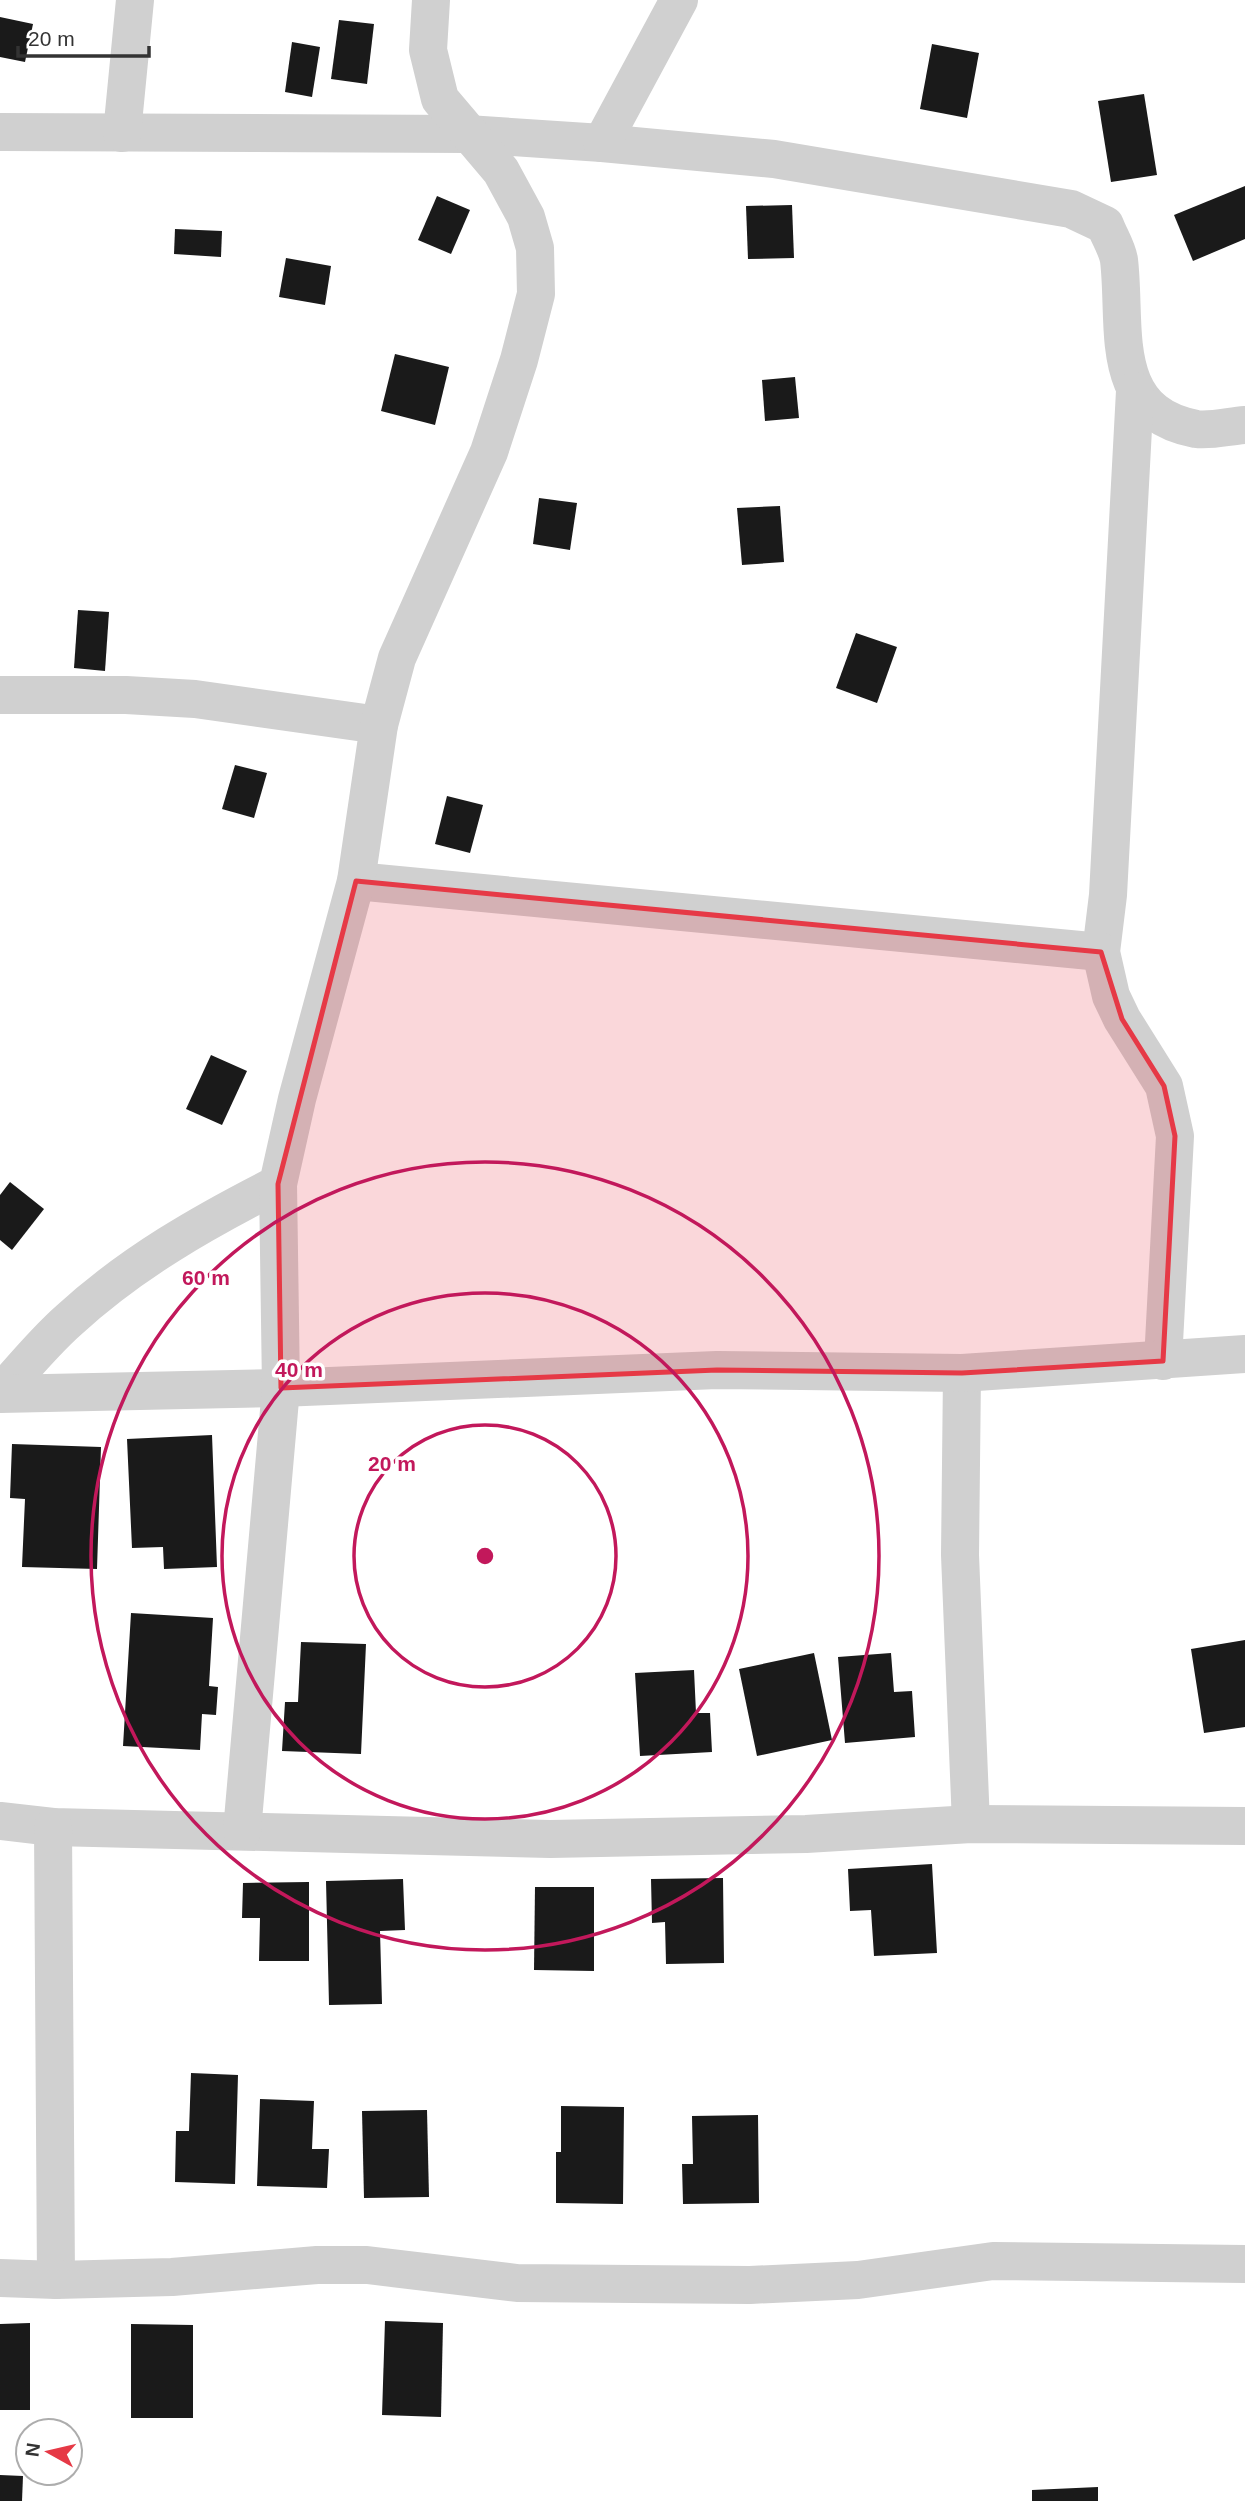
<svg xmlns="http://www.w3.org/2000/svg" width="1245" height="2501" font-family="Arial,sans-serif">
  <rect width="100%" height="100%" fill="#fff"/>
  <g fill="#1a1a1a">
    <path d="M0,17L33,24L25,62L0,57Z"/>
    <path d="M339,20L374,24L367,84L331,79Z"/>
    <path d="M292,42L320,47L312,97L285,92Z"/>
    <path d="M932,44L979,53L967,118L920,109Z"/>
    <path d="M1144,94L1157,175L1111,182L1098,101Z"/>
    <path d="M1245,186V239L1193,261L1174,215Z"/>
    <path d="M437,196L470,210L451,254L418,240Z"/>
    <path d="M792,205L794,258L748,259L746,206Z"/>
    <path d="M175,229L222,231L221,257L174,254Z"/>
    <path d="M286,258L331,266L325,305L279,297Z"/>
    <path d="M395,354L449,367L435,425L381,411Z"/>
    <path d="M795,377L799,418L765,421L762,380Z"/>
    <path d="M539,498L577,503L570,550L533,544Z"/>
    <path d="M780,506L784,562L742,565L737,508Z"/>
    <path d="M78,610L109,612L105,671L74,668Z"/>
    <path d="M856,633L897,647L877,703L836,688Z"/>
    <path d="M235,765L267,773L254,818L222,809Z"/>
    <path d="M447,796L483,805L470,853L435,844Z"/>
    <path d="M211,1055L247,1071L222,1125L186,1109Z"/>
    <path d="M10,1182L44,1209L12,1250L0,1240V1195Z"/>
    <path d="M212,1435L217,1567L164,1569L163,1547L132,1548L127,1439Z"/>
    <path d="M12,1444L101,1447L97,1569L22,1567L25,1499L10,1498Z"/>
    <path d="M131,1613L213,1618L209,1686L218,1687L216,1715L202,1714L200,1750L123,1746Z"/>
    <path d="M1245,1640V1727L1204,1733L1191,1649Z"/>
    <path d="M301,1642L366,1644L361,1754L282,1751L285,1702H298Z"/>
    <path d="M814,1653L832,1740L757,1756L739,1669Z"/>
    <path d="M891,1653L894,1692L912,1691L915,1737L845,1743L838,1657Z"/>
    <path d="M694,1670L696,1713H710L712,1752L640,1756L635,1673Z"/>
    <path d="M932,1864L937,1953L874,1956L871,1910L850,1911L848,1869Z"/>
    <path d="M723,1878L724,1963L666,1964L665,1922L652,1923L651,1879Z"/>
    <path d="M403,1879L405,1930L380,1931L382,2004L329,2005L326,1881Z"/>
    <path d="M309,1882V1961H259L260,1918H242L243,1883Z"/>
    <path d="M535,1887H594V1971L534,1970Z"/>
    <path d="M191,2073L238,2075L235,2184L175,2182L176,2131H189Z"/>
    <path d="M260,2099L314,2101L312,2149H329L327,2188L257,2186Z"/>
    <path d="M561,2106L624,2107L623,2204L556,2203V2152H561Z"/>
    <path d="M427,2110L429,2197L364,2198L362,2111Z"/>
    <path d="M758,2115L759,2203L683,2204L682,2164H693L692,2116Z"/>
    <path d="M385,2321L443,2323L441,2417L382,2415Z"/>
    <path d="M30,2323V2410H0V2324Z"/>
    <path d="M131,2324L193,2325V2418H131Z"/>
    <path d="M0,2475L23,2476L22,2501H0Z"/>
    <path d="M1098,2487V2501H1032V2490Z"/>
  </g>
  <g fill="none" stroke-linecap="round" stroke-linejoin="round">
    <g stroke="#d0d0d0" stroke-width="38">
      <path d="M0,132L467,134L602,143L774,159L1071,209L1105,225C1109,236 1117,248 1119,260C1127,327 1106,412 1196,429C1211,431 1230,426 1245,425"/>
      <path d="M122,133L135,0"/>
      <path d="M602,143L679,0"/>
      <path d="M1135,391L1108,895L1101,952L1111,996L1122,1019L1164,1086L1175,1136L1163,1361"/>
      <path d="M0,695H126L195,699L379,725"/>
      <path d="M356,881L1101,952"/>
      <path d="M962,1373L960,1555L971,1824"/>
      <path d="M0,1394C22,1369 44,1342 69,1320C131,1263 203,1222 278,1184L297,1099L356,881L379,725L397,658L489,452L519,360L536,294L535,248L526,217L501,171L440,99L428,50L431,0"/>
      <path d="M0,1394L281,1388L717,1370L962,1373L1245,1354"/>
      <path d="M0,1821L53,1827L550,1839L806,1834L971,1824L1245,1826"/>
      <path d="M53,1827L56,2280"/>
      <path d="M242,1831L281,1388L278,1184"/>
      <path d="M0,2278L56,2280L172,2277L317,2265H367L517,2283L750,2285L858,2280L993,2261L1245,2264"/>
    </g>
  </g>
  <path fill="#e63946" fill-opacity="0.2" stroke="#e63946" stroke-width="5" stroke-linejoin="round" d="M356,881L1101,952L1122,1019L1164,1086L1175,1136L1163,1361L962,1373L717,1370L281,1388L278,1184Z"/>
  <g fill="none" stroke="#c2185b" stroke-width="3.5">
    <circle cx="485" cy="1556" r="131"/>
    <circle cx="485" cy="1556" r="263"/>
    <circle cx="485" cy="1556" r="394"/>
  </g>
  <circle cx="485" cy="1556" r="10" fill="#c2185b" stroke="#fff" stroke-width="3.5"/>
  <g font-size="21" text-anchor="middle" font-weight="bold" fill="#c2185b" stroke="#fff" stroke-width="7" stroke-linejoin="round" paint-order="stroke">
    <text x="206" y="1285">60 m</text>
    <text x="299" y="1377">40 m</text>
    <text x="392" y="1471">20 m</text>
  </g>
  <g transform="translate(49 2452) rotate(278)"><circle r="33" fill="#ffffff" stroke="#adadad" stroke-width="2"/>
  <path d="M0-5L12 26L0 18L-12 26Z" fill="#e63946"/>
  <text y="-10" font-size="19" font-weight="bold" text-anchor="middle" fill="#333333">N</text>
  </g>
  <path d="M18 46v10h131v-10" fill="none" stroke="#333333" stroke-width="3.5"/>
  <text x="28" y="46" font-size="21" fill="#333333" stroke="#ffffff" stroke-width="5" paint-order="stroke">20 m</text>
</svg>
